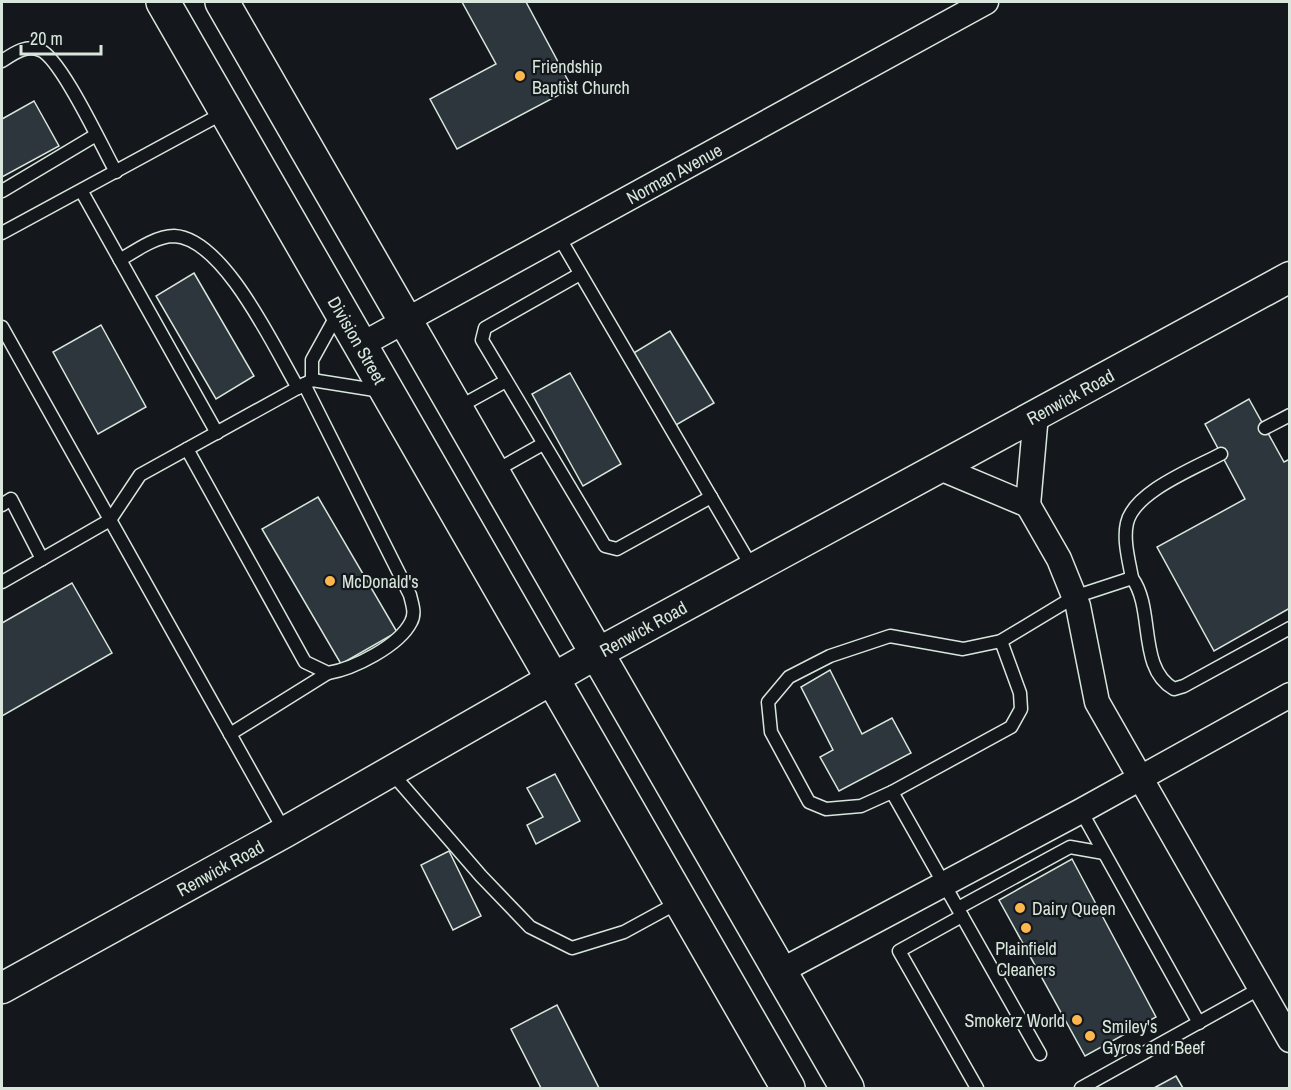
<svg xmlns="http://www.w3.org/2000/svg" width="1291" height="1090" font-family="'Archivo Narrow',sans-serif">
  <rect width="100%" height="100%" fill="#14181c"/>
  <g fill="#2c363c" stroke="#d8e6dc" stroke-width="1.5">
    <path d="M462,2H526L572,88L457,149L430,99L496,64Z"/>
    <path d="M34,101L59,146L2,177V119Z"/>
    <path d="M194,273L254,376L216,399L156,296Z"/>
    <path d="M101,325L146,407L98,434L53,352Z"/>
    <path d="M670,331L714,403L676,425L632,354Z"/>
    <path d="M570,373L621,464L583,486L532,394Z"/>
    <path d="M1249,399L1284,462L1290,459V608L1214,651L1157,547L1245,499L1205,424Z"/>
    <path d="M318,497L397,632L341,664L262,529Z"/>
    <path d="M72,583L112,653L2,716V623Z"/>
    <path d="M830,670L862,734L892,718L911,753L839,791L820,757L833,750L801,687Z"/>
    <path d="M555,774L580,821L536,844L527,825L543,817L527,788Z"/>
    <path d="M449,851L481,916L453,930L421,865Z"/>
    <path d="M1072,859L1156,1017L1085,1056L999,900Z"/>
    <path d="M557,1005L599,1088H541L511,1029Z"/>
    <path d="M1176,1076L1183,1088H1154Z"/>
  </g>
  <g fill="none" stroke-linecap="round" stroke-linejoin="round">
    <defs>
      <g id="service">
        <path d="M2,61C13,54 26,44 40,50C61,58 103,149 116,172"/>
        <path d="M2,191L96,135"/>
        <path d="M82,192L217,433"/>
        <path d="M2,233L225,112"/>
        <path d="M559,237L753,569"/>
        <path d="M120,260C135,251 156,236 174,236C224,238 275,349 298,388"/>
        <path d="M580,274L485,328L482,340L605,546L617,549L711,497"/>
        <path d="M2,327L285,832"/>
        <path d="M312,380V360L338,313"/>
        <path d="M457,408L506,381"/>
        <path d="M1265,428L1290,415"/>
        <path d="M187,449L305,662L328,673C353,669 399,646 411,622C416,613 412,604 410,595L304,384"/>
        <path d="M495,471L543,444"/>
        <path d="M2,505L11,499L42,559"/>
        <path d="M1132,578C1129,561 1123,540 1127,523C1134,492 1193,469 1221,454"/>
        <path d="M2,582L110,520L140,475L312,380L381,391"/>
        <path d="M230,734L328,673"/>
        <path d="M391,772L481,876L530,927L572,948L624,932L679,902"/>
        <path d="M892,792L1011,727L1021,709L1020,693L1001,641"/>
        <path d="M1081,811L1199,1023"/>
        <path d="M958,908L1070,847L1104,853"/>
        <path d="M962,916L899,951L977,1088"/>
        <path d="M1040,1054L892,792L861,806L826,809L809,802L771,732L768,702L789,677L830,656L890,636L963,649L1001,641L1074,597L1132,578C1155,609 1137,668 1174,689L1184,686L1290,628"/>
        <path d="M1081,1088L1259,989"/>
      </g>
      <g id="minor">
        <path id="s1" d="M361,345L986,2"/>
        <path d="M940,468L1028,505L1036,414"/>
        <path d="M1028,505L1059,559L1078,606L1097,702L1290,1040"/>
        <path d="M779,972L1081,811L1290,695"/>
      </g>
      <g id="tertiary">
        <path id="s2" d="M2,988L285,832L596,654L1290,277"/>
      </g>
      <g id="primary">
        <path id="s3" d="M163,2L788,1088"/>
        <path d="M222,2L847,1088"/>
      </g>
    </defs>
    <use href="#service" stroke="#d8e6dc" stroke-width="15"/>
    <use href="#minor" stroke="#d8e6dc" stroke-width="27"/>
    <use href="#tertiary" stroke="#d8e6dc" stroke-width="33"/>
    <use href="#primary" stroke="#d8e6dc" stroke-width="36"/>
    <use href="#service" stroke="#14181c" stroke-width="12"/>
    <use href="#minor" stroke="#14181c" stroke-width="24"/>
    <use href="#tertiary" stroke="#14181c" stroke-width="30"/>
    <use href="#primary" stroke="#14181c" stroke-width="33"/>
  </g>
  <g fill="#ffb74d" stroke="#14181c" stroke-width="2">
    <circle cx="520" cy="76" r="6"/>
    <circle cx="330" cy="581" r="6"/>
    <circle cx="1020" cy="908" r="6"/>
    <circle cx="1026" cy="928" r="6"/>
    <circle cx="1077" cy="1020" r="6"/>
    <circle cx="1090" cy="1036" r="6"/>
  </g>
  <g text-anchor="middle" dominant-baseline="central" stroke-width="4.5" stroke-linejoin="round" paint-order="stroke">
    <g font-size="18" fill="#d8e6dc" stroke="#14181c" text-anchor="start">
      <text x="532" y="66">Friendship<tspan x="532" dy="21">Baptist Church</tspan></text>
      <text x="342" y="581">McDonald's</text>
      <text x="1032" y="908">Dairy Queen</text>
      <text x="1026" y="948" text-anchor="middle">Plainfield<tspan x="1026" dy="21">Cleaners</tspan></text>
      <text x="1065" y="1020" text-anchor="end">Smokerz World</text>
      <text x="1102" y="1026">Smiley's<tspan x="1102" dy="21">Gyros and Beef</tspan></text>
    </g>
    <g font-size="18" fill="#d8e6dc" stroke="#14181c">
      <text stroke="none"><textPath href="#s1" startOffset="357">Norman Avenue</textPath></text>
      <text stroke="none"><textPath href="#s3" startOffset="390">Division Street</textPath></text>
      <text stroke="none"><textPath href="#s2" startOffset="1221">Renwick Road</textPath></text>
      <text stroke="none"><textPath href="#s2" startOffset="735">Renwick Road</textPath></text>
      <text stroke="none"><textPath href="#s2" startOffset="249">Renwick Road</textPath></text>
    </g>
  </g>
  <rect width="1291" height="1090" fill="none" stroke="#d8e6dc" stroke-width="6"/>
  <path d="M21 45v9h80v-9" fill="none" stroke="#d8e6dc" stroke-width="3"/>
  <text x="30" y="45" font-size="18" fill="#d8e6dc" stroke="#14181c" stroke-width="4.5" paint-order="stroke">20 m</text>
</svg>
